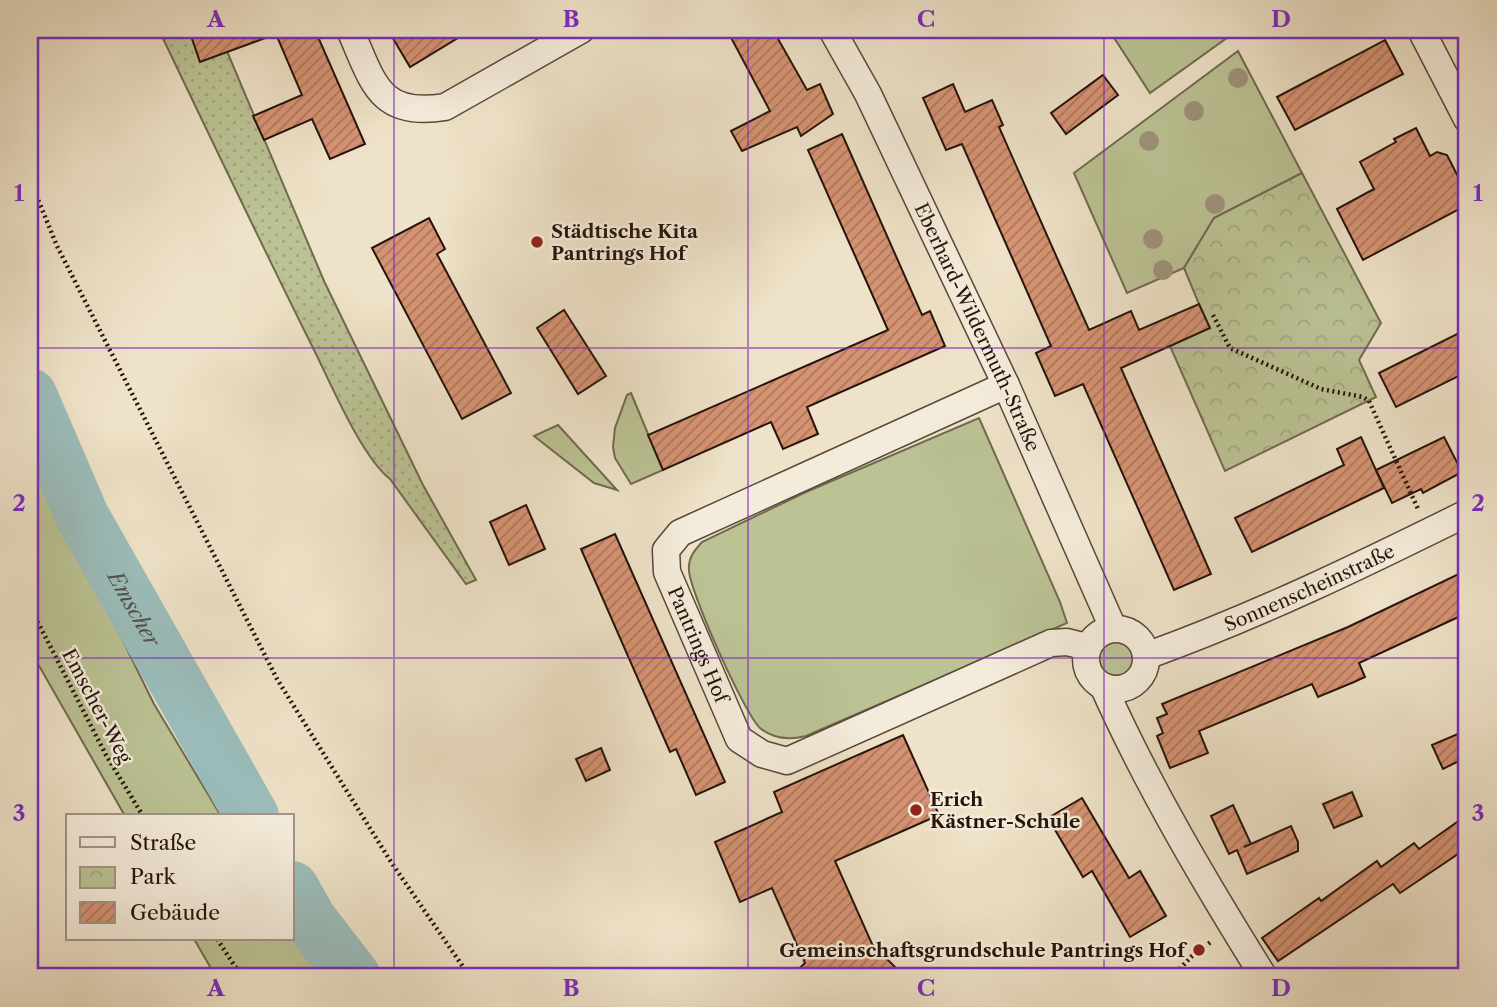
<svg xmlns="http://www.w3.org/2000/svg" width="1497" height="1007" font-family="'Libre Caslon Text',serif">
  <defs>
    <pattern id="park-crowns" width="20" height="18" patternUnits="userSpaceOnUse" patternTransform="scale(1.75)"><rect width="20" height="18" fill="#bbc294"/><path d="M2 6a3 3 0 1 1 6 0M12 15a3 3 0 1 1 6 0" fill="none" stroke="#a1a67e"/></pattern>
    <pattern id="garden-dots" width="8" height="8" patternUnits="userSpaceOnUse" patternTransform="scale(1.75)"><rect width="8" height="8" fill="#bbc294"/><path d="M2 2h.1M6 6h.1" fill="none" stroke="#a1a67e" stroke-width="1.8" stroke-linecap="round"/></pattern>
    <pattern id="building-hatch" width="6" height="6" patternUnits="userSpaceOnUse" patternTransform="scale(1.75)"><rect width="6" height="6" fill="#d69373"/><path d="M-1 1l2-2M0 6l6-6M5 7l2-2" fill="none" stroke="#ad775d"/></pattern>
  </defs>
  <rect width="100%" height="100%" fill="#eee2c8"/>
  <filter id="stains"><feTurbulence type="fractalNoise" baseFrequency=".00286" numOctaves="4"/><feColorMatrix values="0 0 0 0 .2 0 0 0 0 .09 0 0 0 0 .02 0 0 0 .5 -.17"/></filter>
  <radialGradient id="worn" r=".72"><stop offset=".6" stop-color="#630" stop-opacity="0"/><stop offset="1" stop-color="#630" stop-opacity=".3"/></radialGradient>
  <g fill="#bbc294" stroke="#706a4f" stroke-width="2">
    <path d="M1109,30H1238L1150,93Z"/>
    <path d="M1238,51L1302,173L1214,218L1184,268L1127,293L1074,173Z"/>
    <path d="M631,393L663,470L631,484L615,458L613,447L615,428L627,395Z"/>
    <path d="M979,418L1060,602L1067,623L806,736C790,740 773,739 760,728C745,715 689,590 689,570C688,558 694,551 702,542L806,492Z"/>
    <path d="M558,425L617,490L594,483L534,436Z"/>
    <path d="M30,445L50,493L154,704L221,816H125L30,650Z"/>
    <circle cx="1116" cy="658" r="18"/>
    <path d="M292,933L324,977H216L194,939H292Z"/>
  </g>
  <path fill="url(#park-crowns)" stroke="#706a4f" stroke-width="2" d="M1302,173L1381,323L1359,360L1376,397L1225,471L1170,346L1209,328L1184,268L1214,218Z"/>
  <path fill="url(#garden-dots)" stroke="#706a4f" stroke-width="2" d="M159,30H218L324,281L423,485L476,580L466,584L390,479C363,458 333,389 317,356C263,248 211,139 159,30Z"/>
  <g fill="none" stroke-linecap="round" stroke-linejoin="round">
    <g stroke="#9bbdbb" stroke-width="54">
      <path id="s1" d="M30,395L82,516L252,816"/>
      <path d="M292,888L310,920L354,977"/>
    </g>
  </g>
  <g fill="url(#building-hatch)" stroke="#26130a" stroke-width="2">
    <path d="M189,30H315L365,144L330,159L312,119L264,140L253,116L302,95L276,34L200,62Z"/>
    <path d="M388,30H471L410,67Z"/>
    <path d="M727,30H773L807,90L820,84L833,114L801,136L797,127L742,151L731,131L770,111Z"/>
    <path d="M1385,40L1403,74L1295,130L1277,97Z"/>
    <path d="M1103,75L1118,95L1066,134L1051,113Z"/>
    <path d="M953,84L965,112L992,100L1003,125L999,127L1089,330L1131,311L1139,330L1199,304L1210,328L1121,368L1211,574L1174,590L1083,384L1055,396L1036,353L1051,346L962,144L946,150L923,98Z"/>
    <path d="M1416,128L1430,156L1437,152L1447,155L1467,194V205L1363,260L1337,209L1374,189L1360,162L1396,142L1394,139Z"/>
    <path d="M842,134L922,315L930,311L945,346L807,407L818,434L783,449L771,422L663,470L648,435L888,330L808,150Z"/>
    <path d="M429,218L445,249L437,254L511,393L462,419L372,248Z"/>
    <path d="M564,310L606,376L578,394L537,328Z"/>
    <path d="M1467,329V372L1396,407L1379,373Z"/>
    <path d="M1361,437L1384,488L1252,552L1235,518L1344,465L1337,449Z"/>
    <path d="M1444,437L1462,472L1423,493L1421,489L1392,503L1376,470Z"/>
    <path d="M526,505L545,549L509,565L490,522Z"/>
    <path d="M615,534L725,782L696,795L676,749L670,752L581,549Z"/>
    <path d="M1467,570V613L1359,663L1365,677L1354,682L1318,697L1312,684L1199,731L1208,753L1170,768L1157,736L1163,733L1157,718L1167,714L1162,704L1348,627Z"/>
    <path d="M1460,733L1467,748V757L1443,769L1432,745Z"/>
    <path d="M903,735L939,815L835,861L872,944L905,977H790L805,963L772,888L740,902L715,842L782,812L774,792Z"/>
    <path d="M601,748L610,770L586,781L576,759Z"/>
    <path d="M1352,792L1362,816L1334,828L1323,804Z"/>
    <path d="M1082,798L1129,878L1140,871L1166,916L1130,937L1092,871L1083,877L1048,818Z"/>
    <path d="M1233,805L1251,844L1244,847L1291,826L1298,842V851L1247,874L1237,850L1229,854L1211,816Z"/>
    <path d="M1467,815V848L1400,893L1393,884L1278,961L1262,938L1319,898L1321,901L1377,861L1381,867L1414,843L1419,849Z"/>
  </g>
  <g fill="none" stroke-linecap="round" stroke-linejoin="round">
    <defs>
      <g id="street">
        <path d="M350,30C373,81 378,118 445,107L581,30"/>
        <path id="s2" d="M832,30L868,94L1006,385L1113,628"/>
        <path d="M1421,30L1467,119"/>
        <path id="s3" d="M1006,385L680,533L666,550L667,572L739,739L762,754L787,761L1051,643L1067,642L1087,647"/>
        <circle cx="1116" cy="659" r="30"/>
        <path id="s4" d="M1146,656C1257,616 1362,565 1467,513"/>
        <path d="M1104,688C1149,788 1206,884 1264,977"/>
      </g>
    </defs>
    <use href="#street" stroke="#58473a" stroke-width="29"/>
    <g stroke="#26130a" stroke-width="4.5" stroke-dasharray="2 3.5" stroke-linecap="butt">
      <path d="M30,180L57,246L277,679L391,862L470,977"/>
      <path d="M1213,315L1230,348L1321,389L1363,397L1369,401L1418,509"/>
      <path d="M30,607L106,755L143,816"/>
      <path d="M217,939L242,977"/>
      <path d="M1172,977L1192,956L1212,941"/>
    </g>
    <use href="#street" stroke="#f4ecdb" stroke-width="26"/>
  </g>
  <g fill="#9d927a">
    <circle cx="1238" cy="78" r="10"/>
    <circle cx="1194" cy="111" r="10"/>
    <circle cx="1149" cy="141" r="10"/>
    <circle cx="1215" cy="204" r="10"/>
    <circle cx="1153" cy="239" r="10"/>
    <circle cx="1163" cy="270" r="10"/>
  </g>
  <path fill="none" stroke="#7b2cbf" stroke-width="2" stroke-opacity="0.55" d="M394,30V977M748,30V977M1104,30V977M30,348H1467M30,658H1467"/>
  <g fill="#8f2418" stroke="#f4ecdb" stroke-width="2.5">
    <circle cx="537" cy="242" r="7"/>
    <circle cx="916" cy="810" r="7"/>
    <circle cx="1199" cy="950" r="7"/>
  </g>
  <g text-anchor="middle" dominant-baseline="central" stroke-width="5" stroke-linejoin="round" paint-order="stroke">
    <g font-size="19" font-weight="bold" fill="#26130a" stroke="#f4ecdb" text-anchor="start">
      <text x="551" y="231">Städtische Kita<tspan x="551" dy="22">Pantrings Hof</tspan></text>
      <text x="930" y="799">Erich<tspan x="930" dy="22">Kästner-Schule</tspan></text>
      <text x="1185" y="950" text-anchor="end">Gemeinschaftsgrundschule Pantrings Hof</text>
    </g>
    <g font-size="19" fill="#26130a" stroke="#f4ecdb">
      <text stroke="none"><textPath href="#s2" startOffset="331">Eberhard-Wildermuth-Straße</textPath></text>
      <text stroke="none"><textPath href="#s4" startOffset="177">Sonnenscheinstraße</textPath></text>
      <text stroke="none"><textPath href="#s3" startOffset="481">Pantrings Hof</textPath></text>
      <text transform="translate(97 706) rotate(62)">Emscher-Weg</text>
    </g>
    <g font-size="21" font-style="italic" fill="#4f4e48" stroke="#f4ecdb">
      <text stroke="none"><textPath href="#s1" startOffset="238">Emscher</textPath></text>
    </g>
  </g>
  <rect width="1497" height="1007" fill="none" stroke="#eee2c8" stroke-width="77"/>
  <rect x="66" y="814" width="228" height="126" fill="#f4ecdb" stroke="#a29587" stroke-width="2"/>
  <rect x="80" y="837" width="35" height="10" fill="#f4ecdb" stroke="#a29587" stroke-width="2"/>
  <text x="130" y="850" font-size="21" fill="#26130a">Straße</text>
  <rect x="80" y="867" width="35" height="21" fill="url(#park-crowns)" stroke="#a29587" stroke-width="2"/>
  <text x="130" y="884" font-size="21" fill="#26130a">Park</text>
  <rect x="80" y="902" width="35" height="21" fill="url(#building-hatch)" stroke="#a29587" stroke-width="2"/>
  <text x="130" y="920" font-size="21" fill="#26130a">Gebäude</text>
  <rect x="38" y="38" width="1420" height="930" fill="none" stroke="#7b2cbf" stroke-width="2.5"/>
  <g font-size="23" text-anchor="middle" font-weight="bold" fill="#7b2cbf">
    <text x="216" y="27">A</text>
    <text x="571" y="27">B</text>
    <text x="926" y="27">C</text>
    <text x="1281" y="27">D</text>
    <text x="19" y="201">1</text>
    <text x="1478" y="201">1</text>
    <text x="19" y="511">2</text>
    <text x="1478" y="511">2</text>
    <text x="19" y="821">3</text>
    <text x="1478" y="821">3</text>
    <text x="216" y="996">A</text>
    <text x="571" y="996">B</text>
    <text x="926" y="996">C</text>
    <text x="1281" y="996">D</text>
  </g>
  <rect width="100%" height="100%" filter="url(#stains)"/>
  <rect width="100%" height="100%" fill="url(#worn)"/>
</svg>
